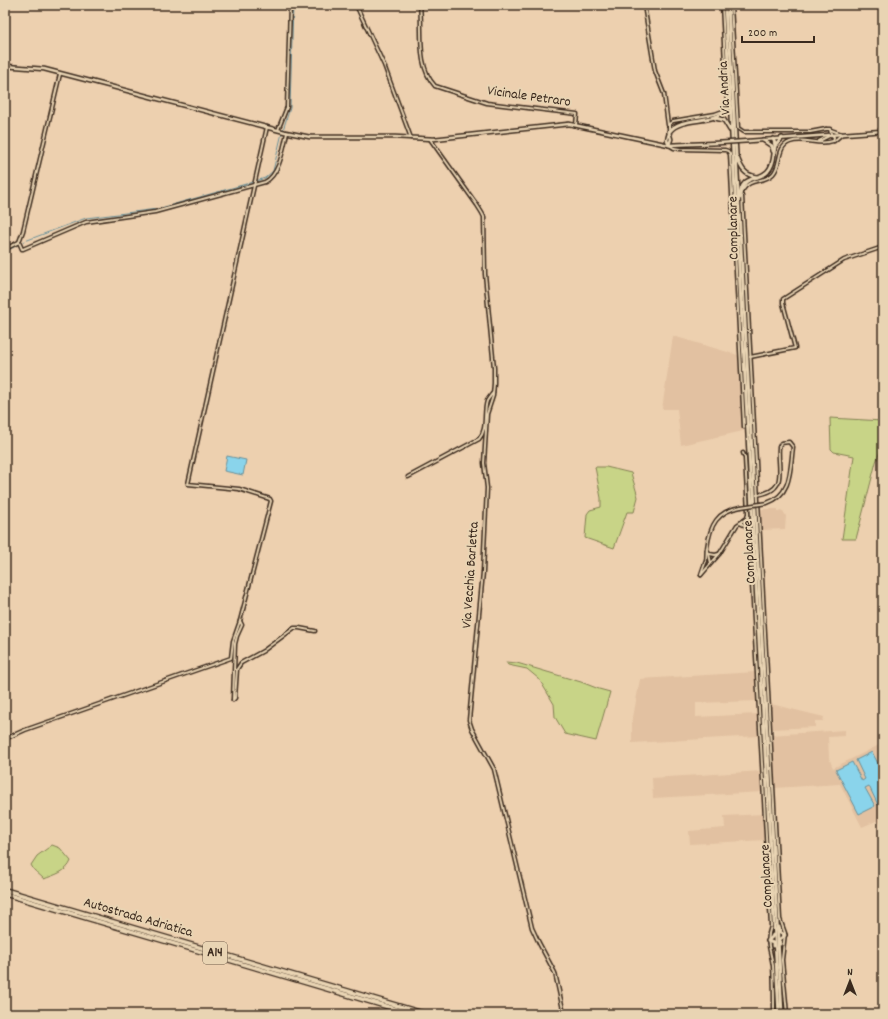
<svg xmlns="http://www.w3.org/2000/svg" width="888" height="1019" font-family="Dekko,sans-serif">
  <rect width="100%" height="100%" fill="#edd0af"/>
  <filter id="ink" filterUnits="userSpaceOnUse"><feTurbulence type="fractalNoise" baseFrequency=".025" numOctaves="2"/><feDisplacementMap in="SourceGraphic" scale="8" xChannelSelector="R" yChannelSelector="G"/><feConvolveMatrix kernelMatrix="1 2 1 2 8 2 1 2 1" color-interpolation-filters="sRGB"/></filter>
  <g filter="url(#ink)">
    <g fill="#e2c1a1">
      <path d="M673,336L738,355L743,431L681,445L677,409H662Z"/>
      <path d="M760,509H778V512L780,510L783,511L786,516L785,529L761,530Z"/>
      <path d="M756,672L757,701L696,703V717L758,714L759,736L632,743V723L640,679Z"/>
      <path d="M771,704L824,717L823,721H815V727L771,729Z"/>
      <path d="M845,730V736L828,737L829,758L833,768L883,743V824L876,821L862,827L840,784L774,788L771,735Z"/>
      <path d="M762,771L763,792L653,798L652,778Z"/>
      <path d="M764,814L765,840L690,844L689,831L725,828L724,816Z"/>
    </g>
    <g fill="#c8d487" stroke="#827f52">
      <path d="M830,418L883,421V443L876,462L856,539H842L854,456L834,452L831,449Z"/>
      <path d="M595,467H606L631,473L638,497L634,512H627L614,548L585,538L587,514L590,510L601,507V498Z"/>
      <path d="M506,662L517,663L581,682L599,689L610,692L596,741L565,734L555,717L554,704L539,679L527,669L508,665Z"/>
      <path d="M52,845L60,848L71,861C67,872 54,875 44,879L34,870L31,865L37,856Z"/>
    </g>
    <g fill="#8ad4eb" stroke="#6a9099">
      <path d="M227,456L246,460L243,475L224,471Z"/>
      <path d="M872,752L883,773V803L878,805L869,786L865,788L875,806L859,814L836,770L852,762L862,781L865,779L856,760Z"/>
    </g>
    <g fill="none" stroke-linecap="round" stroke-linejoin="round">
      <g stroke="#6a9099" stroke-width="1">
        <path d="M283,130L290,108L293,5"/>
        <path d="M256,181L265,178L273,171L282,133"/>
        <path d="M5,252L25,241L86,218L157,209L253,182"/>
      </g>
      <defs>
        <g id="minor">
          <path d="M356,5L384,65L411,138"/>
          <path d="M420,5C423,31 416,66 435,86L487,103L577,114L576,125"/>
          <path d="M644,5L655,71L664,94L668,125"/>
          <path d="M722,5L727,102"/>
          <path d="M731,5L738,128L744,132H810L826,129"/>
          <path d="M278,130L287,107L290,5"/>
          <path d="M831,130L842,134L834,141"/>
          <path d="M669,132V124L673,121L715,114L723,111"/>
          <path d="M430,139L477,205L482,213L484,217L485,274L494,368V383L493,396L487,414L484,463L487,488L483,572L469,720L472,729L494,769L532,928L539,943L555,973L564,1014"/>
          <path d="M819,141L829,136"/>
          <path d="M669,145L674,148L680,149L725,150L728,151L730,154L744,427"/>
          <path d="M742,191C750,177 763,184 773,174C782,165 776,147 790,142C804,137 819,146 833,141L834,137L831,134L830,129H826"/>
          <path d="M742,196L780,919L785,933L782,960L787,1014"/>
          <path d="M19,242L22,249H23L86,222L155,212L265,182C280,174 283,149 287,133"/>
          <path d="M5,249L19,242L23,231L60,74"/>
          <path d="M750,357L795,348L783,303V299L844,260L883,247"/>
          <path d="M743,453L745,458L771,926C765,943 771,950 773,966C774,982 774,998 774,1014"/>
          <path d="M408,477L479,439C488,429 483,413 487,401C489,398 491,395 493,393"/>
          <path d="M757,495C789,490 777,471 779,447L781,443L789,442L793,447C790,469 792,495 767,503"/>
          <path d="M740,523L746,526L750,530"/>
          <path d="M707,550L710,554L715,555L719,554"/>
          <path d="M709,554L711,563"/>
          <path d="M701,575C702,571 704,566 706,561C707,557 706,552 707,548C710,525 717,511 741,507"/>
          <path d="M701,575L720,553L737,525L747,518L748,514"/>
          <path d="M233,699L235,644L237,636L242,625L240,621"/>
          <path d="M233,700L235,698L237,669L241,663L263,651L294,628H299L315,631"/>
          <path d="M5,739L25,730L231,658L233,641L240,621L271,501L270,499L239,489L188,484L267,127"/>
        </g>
        <g id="tertiary">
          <path d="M5,66L44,69L285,132L310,137H395L434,139L569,124L669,145L718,143"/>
          <path d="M669,132L671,139L669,145"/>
          <path d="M749,141L883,131"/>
          <path d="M669,145L667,140L669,133"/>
        </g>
        <g id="trunk">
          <path d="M725,5L779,1014"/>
          <path d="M728,5L782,1014"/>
          <path d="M715,118L724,120L730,130"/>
          <path d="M669,132C683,113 726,128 728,102"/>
          <path d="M763,140L772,146L773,151"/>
          <path d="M776,145L782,138"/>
          <path d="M737,157C741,168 744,175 757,177"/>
          <path d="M740,198C741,166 771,190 774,154C774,148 777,145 773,139"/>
          <path d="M779,927L780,932L785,935L780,939V944"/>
          <path d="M773,935L772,937L768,941L773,943V946"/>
        </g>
        <g id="motorway">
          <path d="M5,890L426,1014"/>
          <path d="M5,894L412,1014"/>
        </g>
      </defs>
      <use href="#minor" stroke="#3b2a1e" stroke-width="5"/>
      <use href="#tertiary" stroke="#3b2a1e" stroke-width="5.5"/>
      <use href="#trunk" stroke="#3b2a1e" stroke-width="6"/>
      <use href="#motorway" stroke="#3b2a1e" stroke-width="6"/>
      <use href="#minor" stroke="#e9d4b3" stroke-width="2"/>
      <use href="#tertiary" stroke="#e9d4b3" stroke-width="2.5"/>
      <use href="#trunk" stroke="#e9d4b3" stroke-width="3"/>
      <use href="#motorway" stroke="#e9d4b3" stroke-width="3.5"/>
      <defs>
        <path id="minor-bridge" d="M741,507L767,503"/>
        <path id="tertiary-bridge" d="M718,143L749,141"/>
      </defs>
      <use href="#minor-bridge" stroke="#3b2a1e" stroke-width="5" stroke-linecap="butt"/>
      <use href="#tertiary-bridge" stroke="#3b2a1e" stroke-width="5.5" stroke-linecap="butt"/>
      <use href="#minor-bridge" stroke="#e9d4b3" stroke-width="2"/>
      <use href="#tertiary-bridge" stroke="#e9d4b3" stroke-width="2.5"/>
    </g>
  </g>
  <g text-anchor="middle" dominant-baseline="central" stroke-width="4" stroke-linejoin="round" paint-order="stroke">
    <rect fill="#e9d4b3" stroke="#6f5d4b" stroke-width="1" x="203" y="942" width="24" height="22" rx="3"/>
    <g font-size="13" font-weight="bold" fill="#3b2a1e">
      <text x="215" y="953">A14</text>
    </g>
    <g font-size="14" fill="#3b2a1e" stroke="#e9d4b3">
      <text transform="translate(725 88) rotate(-93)">Via Andria</text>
      <text transform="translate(529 97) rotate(8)">Vicinale Petraro</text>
      <text transform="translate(734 228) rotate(-91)">Complanare</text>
      <text transform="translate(750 552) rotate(-93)">Complanare</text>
      <text transform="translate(471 575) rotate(-86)">Via Vecchia Barletta</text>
      <text transform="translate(767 876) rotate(-93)">Complanare</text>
      <text transform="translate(138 918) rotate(16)">Autostrada Adriatica</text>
    </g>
  </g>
  <rect width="888" height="1019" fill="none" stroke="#e9d4b3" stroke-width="20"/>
  <rect x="10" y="10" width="868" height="999" fill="none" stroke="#3b2a1e" stroke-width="1.5" filter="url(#ink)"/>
  <g transform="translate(850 981)" stroke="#e9d4b3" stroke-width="3" paint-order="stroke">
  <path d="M0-3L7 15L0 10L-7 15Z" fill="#3b2a1e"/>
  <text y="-6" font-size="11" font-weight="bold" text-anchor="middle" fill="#3b2a1e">N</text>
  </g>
  <path d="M742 36v6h72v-6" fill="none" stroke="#3b2a1e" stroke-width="2"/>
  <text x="748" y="36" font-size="12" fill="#3b2a1e" stroke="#e9d4b3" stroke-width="3" paint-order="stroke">200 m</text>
</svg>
